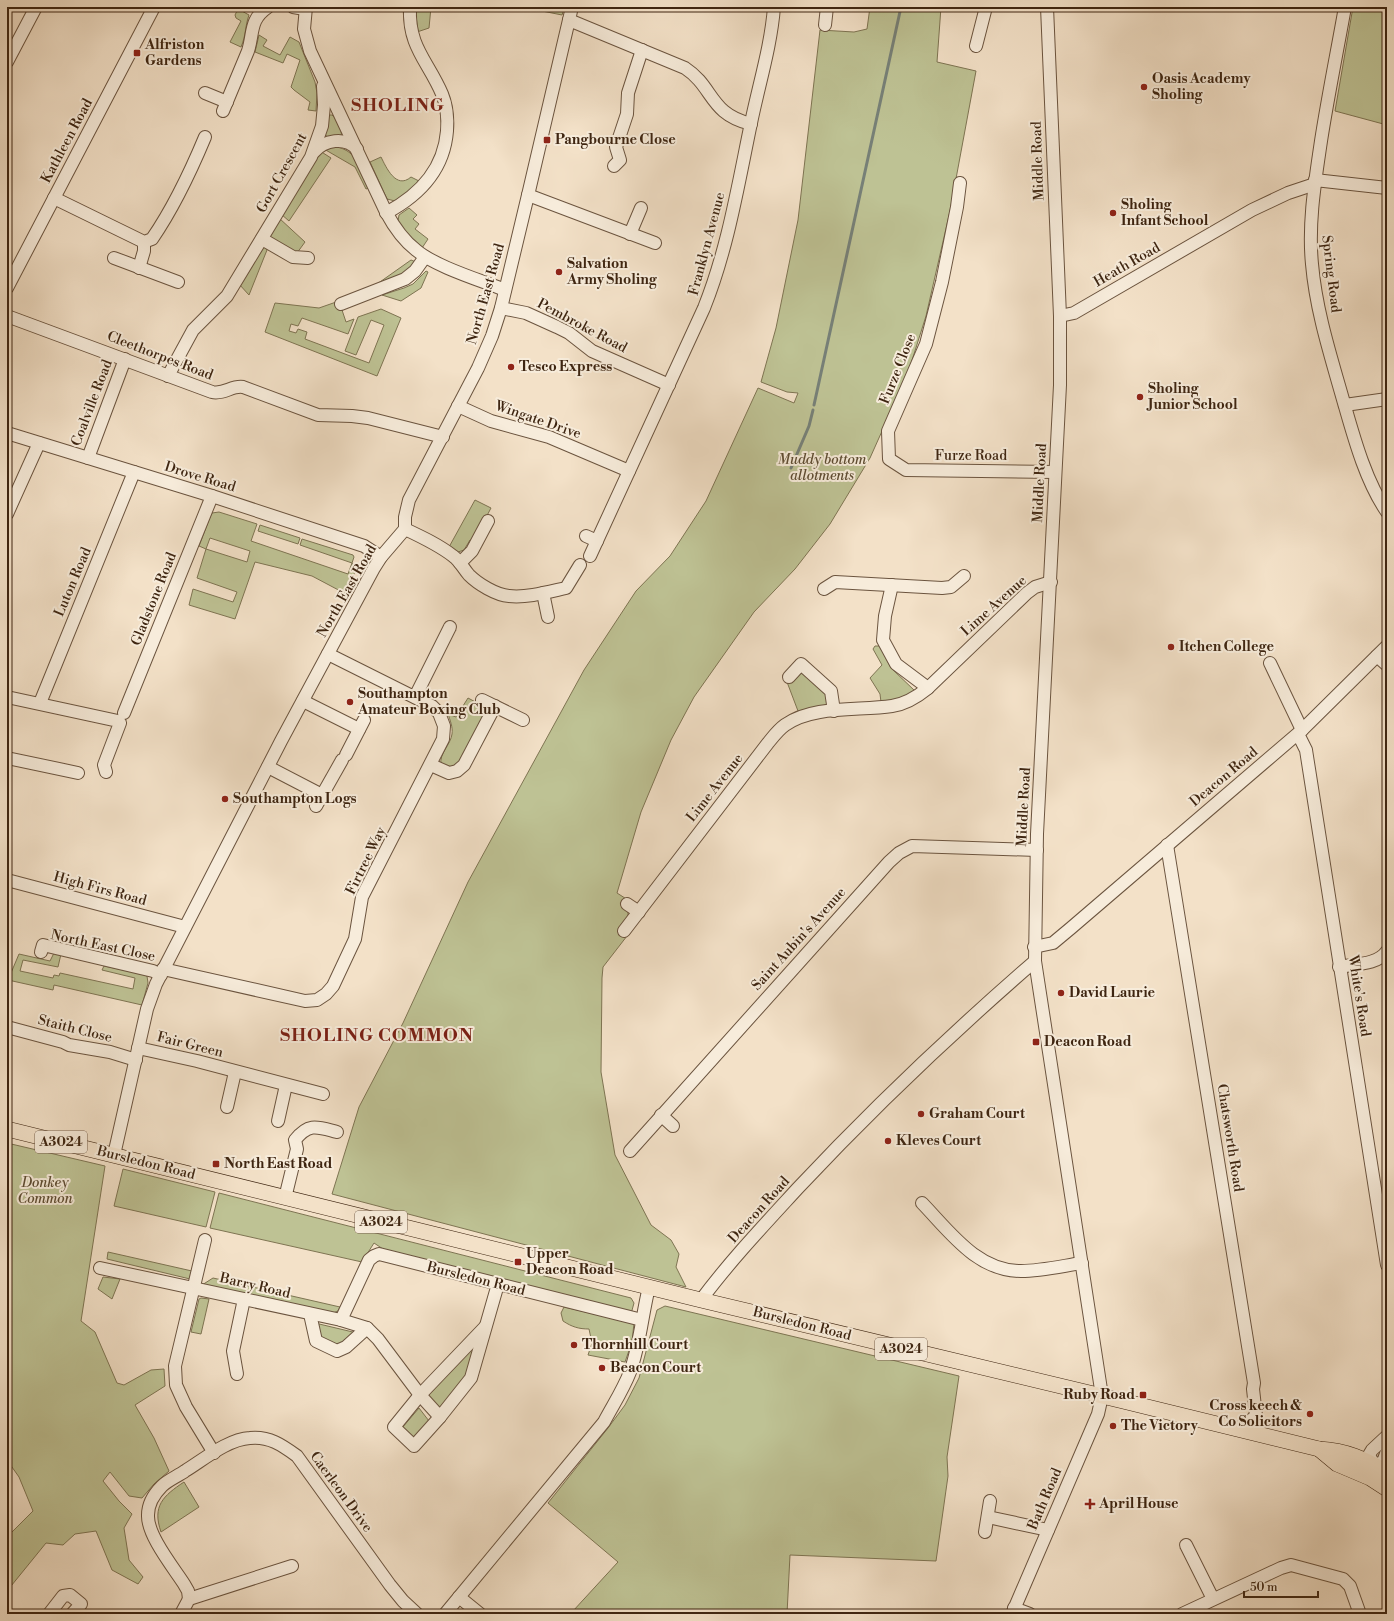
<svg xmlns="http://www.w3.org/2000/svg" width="1394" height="1621" font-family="'Libre Bodoni',serif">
  <rect width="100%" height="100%" fill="#f3e1c8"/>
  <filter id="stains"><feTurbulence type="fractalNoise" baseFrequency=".005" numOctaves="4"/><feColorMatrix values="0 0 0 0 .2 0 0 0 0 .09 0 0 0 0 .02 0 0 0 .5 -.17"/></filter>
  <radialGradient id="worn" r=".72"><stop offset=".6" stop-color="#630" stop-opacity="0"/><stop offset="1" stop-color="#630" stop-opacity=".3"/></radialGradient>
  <g fill="#bec294" stroke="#7e7452" fill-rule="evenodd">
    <path d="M416,7H431L429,28L417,32Z"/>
    <path d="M522,7H561L563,12L562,15Z"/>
    <path d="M870,7H941L937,62L976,71L950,211L926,316L908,373L870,458L830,524L795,569L754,612L694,697L671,740L641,812L617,893L628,900V918L620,930L627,936L603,967L602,978L601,1072L615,1155L651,1225L671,1240L679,1254L676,1267L686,1287L332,1194L359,1107L403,1023L468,882L584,670L636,591L670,556L706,501L758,388L794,403L798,393L787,392L761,382L776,328L798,220L820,30L854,32L867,29Z"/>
    <path d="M1353,7H1387V125L1335,111Z"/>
    <path d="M240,10L249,15C245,26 246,36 241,47L230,42L241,21L236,18L235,15L237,11Z"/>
    <path d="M259,35L267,40L263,46L280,55L290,37L299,42L315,82L317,93L316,111L308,110L310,102L294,90L291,87L300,60L287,54L283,63L255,52Z"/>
    <path d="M329,115H332C337,119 343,130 341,136L328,137L325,135Z"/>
    <path d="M330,146C357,148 359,166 369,188L366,189L355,167L324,149Z"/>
    <path d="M320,151L331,158L289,221L281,214Z"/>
    <path d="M381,157C386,167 396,190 411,177L419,181L412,189L395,201L387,199L370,162Z"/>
    <path d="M409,208L417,215L413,219L419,224L415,229L428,239L422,248L407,234L398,221L399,215Z"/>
    <path d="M279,218L305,242L297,253L269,238V233Z"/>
    <path d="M264,247H266L267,250L249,295L239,284L260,249Z"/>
    <path d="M411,260L416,262L404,275L370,289Z"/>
    <path d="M426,271L428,272L421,288L401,301L382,295L404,288L413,284Z"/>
    <path d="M339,301L346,322L354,319L348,334L302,318L298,326L291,324L289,331L296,333L298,329L307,332L305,339L369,363L384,325L371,320L356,355L345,351L358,317L381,309L401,318L377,376L265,332L275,303L319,308Z"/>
    <path d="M475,500L491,508L473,542L470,540L464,550L458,552L449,547Z"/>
    <path d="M219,512L257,524L251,541L348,574L352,563L300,545L302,539L353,555L354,557L352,563L356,569L346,594L312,576L255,562L235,619L189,605L193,589L233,602L237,592L197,578L206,549L199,546L210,517L212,513ZM210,538L250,551L247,562L206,549Z"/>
    <path d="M260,525L300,538L298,544L258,531Z"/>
    <path d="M875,646H880L891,668L915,691C904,698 894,701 881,702L880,694L870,678L882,665L873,649Z"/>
    <path d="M801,672L805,673L826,692L829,700L826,705L798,711L787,682Z"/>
    <path d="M468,698L483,706L486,714L460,761L452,768L441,764C439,754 451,744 452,734C453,727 450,720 448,714L456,717Z"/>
    <path d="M54,953L61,954L58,967L23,960L20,971L53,978L54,975L59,976L60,973L133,989L135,978L102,970L104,966L143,974L147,976L148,983L142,1005L54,985L53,990L8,980L19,954L50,961Z"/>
    <path d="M7,1143L105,1166L81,1321L95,1332L117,1383L124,1385L151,1370L164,1369L165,1386L135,1405L154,1438L169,1471L154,1484L142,1498L129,1496L110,1472L103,1481L119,1501L132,1514L124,1528L129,1560L143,1577L138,1584L112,1570L96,1531L75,1534L63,1545L46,1543L7,1591V1537L33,1511L19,1477L7,1460Z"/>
    <path d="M123,1169L215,1192L206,1227L114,1206Z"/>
    <path d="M219,1193L631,1298L634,1303L631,1314L389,1253L374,1243L362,1262L210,1228Z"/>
    <path d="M108,1252L192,1271L190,1279L107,1259Z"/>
    <path d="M103,1277L120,1279L112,1299L98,1289Z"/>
    <path d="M213,1278L340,1307L338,1311L333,1313L202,1285Z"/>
    <path d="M201,1298L209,1299L201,1334L191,1332L199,1299Z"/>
    <path d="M665,1306L959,1376L947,1457L948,1476L936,1561L790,1555L787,1614H577L573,1611L618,1562L548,1503L608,1428L625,1405L639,1378L657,1310Z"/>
    <path d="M564,1307L634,1323L632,1342L625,1362L588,1355L592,1343L589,1329C579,1329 572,1327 563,1321L561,1313Z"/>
    <path d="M315,1323L357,1333L341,1347L321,1341Z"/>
    <path d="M471,1349L473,1350L469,1373L440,1411L425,1395Z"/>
    <path d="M419,1408L429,1421L413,1438L402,1428Z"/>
    <path d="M184,1482L199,1507L161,1532C152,1506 163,1496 184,1482Z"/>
  </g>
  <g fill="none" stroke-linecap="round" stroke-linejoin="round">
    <g stroke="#778077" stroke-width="3">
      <path d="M814,405L901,7"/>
      <path d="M791,468L809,426L813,410"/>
    </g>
    <defs>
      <g id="minor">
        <path d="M293,7L305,9"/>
        <path d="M306,7L304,29L310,51L386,212C394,227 403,240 416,250C436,267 480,280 505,290"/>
        <path d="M1345,7C1337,52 1328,96 1321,141C1315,182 1308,223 1312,264C1316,311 1331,357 1344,403C1354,438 1366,482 1387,512"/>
        <path d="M569,20L685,68C714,87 709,114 751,124"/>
        <path d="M825,25L827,7"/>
        <path d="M976,46L986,7"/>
        <path d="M7,62L36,7"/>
        <path d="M205,93L227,102"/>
        <path d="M223,111L248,51C254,32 249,20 268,7"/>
        <path d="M314,152C324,140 345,136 357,149"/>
        <path d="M614,166L620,160L616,147L627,114L628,93L642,50"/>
        <path d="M1315,180L1387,188"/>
        <path d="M960,183L957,207L942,282L926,344L888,431L889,459L906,470L1055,472"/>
        <path d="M528,195L655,243"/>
        <path d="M54,198L144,242L152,239C174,207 190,173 205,137"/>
        <path d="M386,213C420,195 444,169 447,131C448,118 447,106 442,94C428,61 408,47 410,7"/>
        <path d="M630,234L641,208"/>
        <path d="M262,239L293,257L308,258"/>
        <path d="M114,258L178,282"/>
        <path d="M139,268L144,251V242"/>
        <path d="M7,288L154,7"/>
        <path d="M341,304L405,279L415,271L425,257"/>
        <path d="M501,308L526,313L557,327L569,333L592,351L669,385"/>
        <path d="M7,316L212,392C224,395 232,385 243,387L318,415L352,416L368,418L443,437"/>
        <path d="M1060,316L1074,313L1252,210L1288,193L1315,184"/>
        <path d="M168,376L193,330L227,296L311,157L322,126L324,105L323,86"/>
        <path d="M1345,405L1387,399"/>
        <path d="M458,406L491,421L549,437L629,471"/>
        <path d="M7,433L212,496L364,546L381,557"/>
        <path d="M88,458L125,359"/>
        <path d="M7,514L39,443"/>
        <path d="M405,529C422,537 439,545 453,556C460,561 463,568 469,575C478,584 496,595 509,596C527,598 548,592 566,588L580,565"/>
        <path d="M586,536L597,541"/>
        <path d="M590,556L704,308C728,248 738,185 751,123C759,84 771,46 774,7"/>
        <path d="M460,563L472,551L488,521"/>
        <path d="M892,585L885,616L883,640L896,664L928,688"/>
        <path d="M824,589L835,582L942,588L951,587L964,576"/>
        <path d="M543,593L548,617"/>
        <path d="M1377,656L1387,665"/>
        <path d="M1270,663L1302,730"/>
        <path d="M789,677L801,664L831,691L834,711"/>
        <path d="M7,697L118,721L120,723L104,765L106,772"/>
        <path d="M415,697L450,627"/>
        <path d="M482,700L523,720"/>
        <path d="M303,701L359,729"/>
        <path d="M40,703L134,472"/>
        <path d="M124,713L212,496"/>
        <path d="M1298,734L1306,750L1387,1265"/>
        <path d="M346,755L364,720"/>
        <path d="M7,758L78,773"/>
        <path d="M431,765L449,773L457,771L464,765L495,706"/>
        <path d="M268,767L322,795"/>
        <path d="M316,806L342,760"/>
        <path d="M1167,845L1254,1383L1253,1389L1256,1416L1240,1429"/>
        <path d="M7,880L185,927"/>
        <path d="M627,904L639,912"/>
        <path d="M624,931L768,743C773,737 778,730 785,725C813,705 859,711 892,706C906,704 917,697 928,688L1027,593L1035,587L1051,582"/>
        <path d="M1034,947L1053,943L1071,928L1302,730L1387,646"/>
        <path d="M41,952L43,945L153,971L161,975"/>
        <path d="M1339,967C1354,964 1378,965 1387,951"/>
        <path d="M163,969L305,1001L317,1000L326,994L333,986L355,939L362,897L443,739L444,726L439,713L432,706L328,654"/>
        <path d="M7,1027L63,1042L69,1045L110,1052L136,1060"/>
        <path d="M138,1048L197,1061L323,1094"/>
        <path d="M227,1107L235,1072"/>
        <path d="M661,1115L673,1126"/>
        <path d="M278,1121L286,1085"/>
        <path d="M630,1151L889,862L899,853L912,846L1037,850"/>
        <path d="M114,1155L147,1009L156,984L281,741L374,568L381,557L405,529V517L409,500L478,368L492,336L501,308L529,191L572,7"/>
        <path d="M285,1198L297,1149L295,1140C309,1122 318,1127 337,1132"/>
        <path d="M922,1203C950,1232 977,1271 1021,1271C1041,1271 1062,1266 1082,1263"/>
        <path d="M205,1240L175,1366L176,1385L186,1407L214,1453"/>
        <path d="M100,1268L341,1320L367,1328L378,1339L420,1395L440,1417L471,1378L498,1284"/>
        <path d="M701,1300C730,1261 765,1224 798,1188C873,1108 952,1033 1035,961"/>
        <path d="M310,1314L316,1341L337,1351L346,1347L367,1328"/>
        <path d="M341,1320L369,1260L374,1256L379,1254L642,1320"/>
        <path d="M237,1374L233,1351L244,1299"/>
        <path d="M440,1417L414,1446L394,1427L420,1395L485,1327"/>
        <path d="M1374,1465L1369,1455L1372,1450L1387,1436"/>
        <path d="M1374,1465L1383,1462L1387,1451"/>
        <path d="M988,1517L1048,1530"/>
        <path d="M985,1532L990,1501"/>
        <path d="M1186,1545L1213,1599"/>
        <path d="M459,1597L480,1614"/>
        <path d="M189,1599L188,1591L184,1584C173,1567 147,1535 148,1515C148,1504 154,1494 162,1486C168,1480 178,1476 185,1471C203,1460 228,1439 250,1438C269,1436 282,1445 297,1456L390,1585L403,1601L417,1614"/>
        <path d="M1014,1608L1030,1614"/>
        <path d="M49,1614L63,1596L70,1595L81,1604L72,1614"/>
        <path d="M181,1614L189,1599L292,1566"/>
        <path d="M445,1614L604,1422C613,1405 623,1390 630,1372C640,1345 642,1315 649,1287"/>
        <path d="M1012,1614L1098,1414L1102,1396L1035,961L1037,834L1060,385V316L1047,7"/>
        <path d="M1182,1614L1281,1568L1291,1565L1343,1579L1350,1586L1360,1614"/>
      </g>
      <g id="major">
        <path d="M7,1129L701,1300L1123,1401L1319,1449C1348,1451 1362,1458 1387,1472"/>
        <path d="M1319,1449L1337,1464L1370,1478L1387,1489"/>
      </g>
    </defs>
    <use href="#minor" stroke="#6b543f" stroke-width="14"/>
    <use href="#major" stroke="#3e2511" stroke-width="16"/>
    <use href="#minor" stroke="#f7ecdb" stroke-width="12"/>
    <use href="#major" stroke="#f3e1c8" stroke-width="15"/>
  </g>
  <g fill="#8f2418" stroke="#f7ecdb" stroke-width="1.5">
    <rect x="133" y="49" width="8" height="8" rx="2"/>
    <circle cx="1144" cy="87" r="4"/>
    <rect x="543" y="136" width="8" height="8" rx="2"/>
    <circle cx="1113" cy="213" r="4"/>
    <circle cx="559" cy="272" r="4"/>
    <circle cx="511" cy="367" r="4"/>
    <circle cx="1140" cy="397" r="4"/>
    <circle cx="1171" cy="647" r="4"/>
    <circle cx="350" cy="702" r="4"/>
    <circle cx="225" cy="799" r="4"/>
    <circle cx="1061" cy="993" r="4"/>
    <rect x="1032" y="1038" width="8" height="8" rx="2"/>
    <circle cx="921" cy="1114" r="4"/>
    <circle cx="888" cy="1141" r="4"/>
    <rect x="212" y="1160" width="8" height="8" rx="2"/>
    <rect x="514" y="1258" width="8" height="8" rx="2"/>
    <circle cx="574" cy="1345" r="4"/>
    <circle cx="602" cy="1368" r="4"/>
    <rect x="1139" y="1391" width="8" height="8" rx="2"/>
    <circle cx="1310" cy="1414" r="4"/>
    <circle cx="1113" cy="1426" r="4"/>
    <path d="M1088 1498h4v4h4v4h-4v4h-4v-4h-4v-4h4z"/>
  </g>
  <g text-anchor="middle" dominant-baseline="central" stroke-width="4" stroke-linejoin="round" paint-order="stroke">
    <g fill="#f7ecdb" stroke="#76614e" stroke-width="1">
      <rect x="35" y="1131" width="52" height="22" rx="3"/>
      <rect x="355" y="1211" width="52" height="22" rx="3"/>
      <rect x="875" y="1338" width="52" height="22" rx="3"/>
    </g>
    <g font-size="13" font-weight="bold" fill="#3e2511">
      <text x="61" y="1142">A3024</text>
      <text x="381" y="1222">A3024</text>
      <text x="901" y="1349">A3024</text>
    </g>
    <g font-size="14" font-weight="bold" fill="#3e2511" stroke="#f7ecdb" text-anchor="start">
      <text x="145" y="45">Alfriston<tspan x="145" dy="16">Gardens</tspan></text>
      <text x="1152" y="79">Oasis Academy<tspan x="1152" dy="16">Sholing</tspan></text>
      <text x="555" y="140">Pangbourne Close</text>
      <text x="1121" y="205">Sholing<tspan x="1121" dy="16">Infant School</tspan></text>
      <text x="567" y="264">Salvation<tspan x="567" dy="16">Army Sholing</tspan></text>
      <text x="519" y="367">Tesco Express</text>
      <text x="1148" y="389">Sholing<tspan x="1148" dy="16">Junior School</tspan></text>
      <text x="1179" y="647">Itchen College</text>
      <text x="358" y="694">Southampton<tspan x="358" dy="16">Amateur Boxing Club</tspan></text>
      <text x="233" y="799">Southampton Logs</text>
      <text x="1069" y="993">David Laurie</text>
      <text x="1044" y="1042">Deacon Road</text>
      <text x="929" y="1114">Graham Court</text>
      <text x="896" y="1141">Kleves Court</text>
      <text x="224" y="1164">North East Road</text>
      <text x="526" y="1254">Upper<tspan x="526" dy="16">Deacon Road</tspan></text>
      <text x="582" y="1345">Thornhill Court</text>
      <text x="610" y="1368">Beacon Court</text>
      <text x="1135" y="1395" text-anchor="end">Ruby Road</text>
      <text x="1302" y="1406" text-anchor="end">Cross keech &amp;<tspan x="1302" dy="16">Co Solicitors</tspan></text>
      <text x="1121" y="1426">The Victory</text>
      <text x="1099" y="1504">April House</text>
    </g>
    <g font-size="14" fill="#3e2511" stroke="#f7ecdb">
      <text transform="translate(67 141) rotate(-62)">Kathleen Road</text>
      <text transform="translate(1038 161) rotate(-92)">Middle Road</text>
      <text transform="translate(282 173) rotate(-61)">Gort Crescent</text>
      <text transform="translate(707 244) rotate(-75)">Franklyn Avenue</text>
      <text transform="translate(1127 265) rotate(-30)">Heath Road</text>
      <text transform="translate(1331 274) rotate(83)">Spring Road</text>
      <text transform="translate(486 294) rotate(-74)">North East Road</text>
      <text transform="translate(582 326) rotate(28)">Pembroke Road</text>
      <text transform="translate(160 356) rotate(21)">Cleethorpes Road</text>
      <text transform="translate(898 369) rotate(-68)">Furze Close</text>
      <text transform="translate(92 403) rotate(-69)">Coalville Road</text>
      <text transform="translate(538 420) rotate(19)">Wingate Drive</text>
      <text x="971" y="456">Furze Road</text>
      <text transform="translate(200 477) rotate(17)">Drove Road</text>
      <text transform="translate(1040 483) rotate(-87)">Middle Road</text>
      <text transform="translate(73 582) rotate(-67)">Luton Road</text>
      <text transform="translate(347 591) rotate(-60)">North East Road</text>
      <text transform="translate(154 599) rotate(-68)">Gladstone Road</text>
      <text transform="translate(994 606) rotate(-42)">Lime Avenue</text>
      <text transform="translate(1224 777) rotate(-40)">Deacon Road</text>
      <text transform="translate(715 788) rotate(-52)">Lime Avenue</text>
      <text transform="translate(1024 807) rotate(-87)">Middle Road</text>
      <text transform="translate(366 861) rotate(-64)">Firtree Way</text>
      <text transform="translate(100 889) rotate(15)">High Firs Road</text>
      <text transform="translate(799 939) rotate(-48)">Saint Aubin's Avenue</text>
      <text transform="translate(103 946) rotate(12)">North East Close</text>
      <text transform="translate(1359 996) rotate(81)">White's Road</text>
      <text transform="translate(75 1029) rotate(14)">Staith Close</text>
      <text transform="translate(190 1045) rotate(14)">Fair Green</text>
      <text transform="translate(1230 1138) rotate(81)">Chatsworth Road</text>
      <text transform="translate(146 1163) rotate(14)">Bursledon Road</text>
      <text transform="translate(759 1210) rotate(-48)">Deacon Road</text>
      <text transform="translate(476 1279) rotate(14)">Bursledon Road</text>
      <text transform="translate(255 1286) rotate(13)">Barry Road</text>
      <text transform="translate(802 1324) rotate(14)">Bursledon Road</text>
      <text transform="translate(341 1492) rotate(54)">Caerleon Drive</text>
      <text transform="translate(1045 1499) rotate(-67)">Bath Road</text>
    </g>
    <g font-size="14" font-style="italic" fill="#5e4c32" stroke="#f7ecdb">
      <text x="822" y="460">Muddy bottom<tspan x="822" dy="16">allotments</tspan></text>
      <text x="45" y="1183">Donkey<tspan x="45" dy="16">Common</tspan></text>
    </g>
    <g font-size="18" font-weight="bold" letter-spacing="1" fill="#7a1f14" stroke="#f7ecdb">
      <text x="398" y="105">SHOLING</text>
      <text x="377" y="1035">SHOLING COMMON</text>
    </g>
  </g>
  <rect width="1394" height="1621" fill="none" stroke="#f3e1c8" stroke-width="24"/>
  <rect x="8" y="8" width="1378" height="1605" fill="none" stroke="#3e2511" stroke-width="2"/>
  <rect x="12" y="12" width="1370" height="1597" fill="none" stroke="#3e2511"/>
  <path d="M1244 1591v6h74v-6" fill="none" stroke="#3e2511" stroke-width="2"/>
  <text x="1250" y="1591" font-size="12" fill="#3e2511" stroke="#f7ecdb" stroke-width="3" paint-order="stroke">50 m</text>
  <rect width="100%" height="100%" filter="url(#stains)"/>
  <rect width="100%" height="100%" fill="url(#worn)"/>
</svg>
